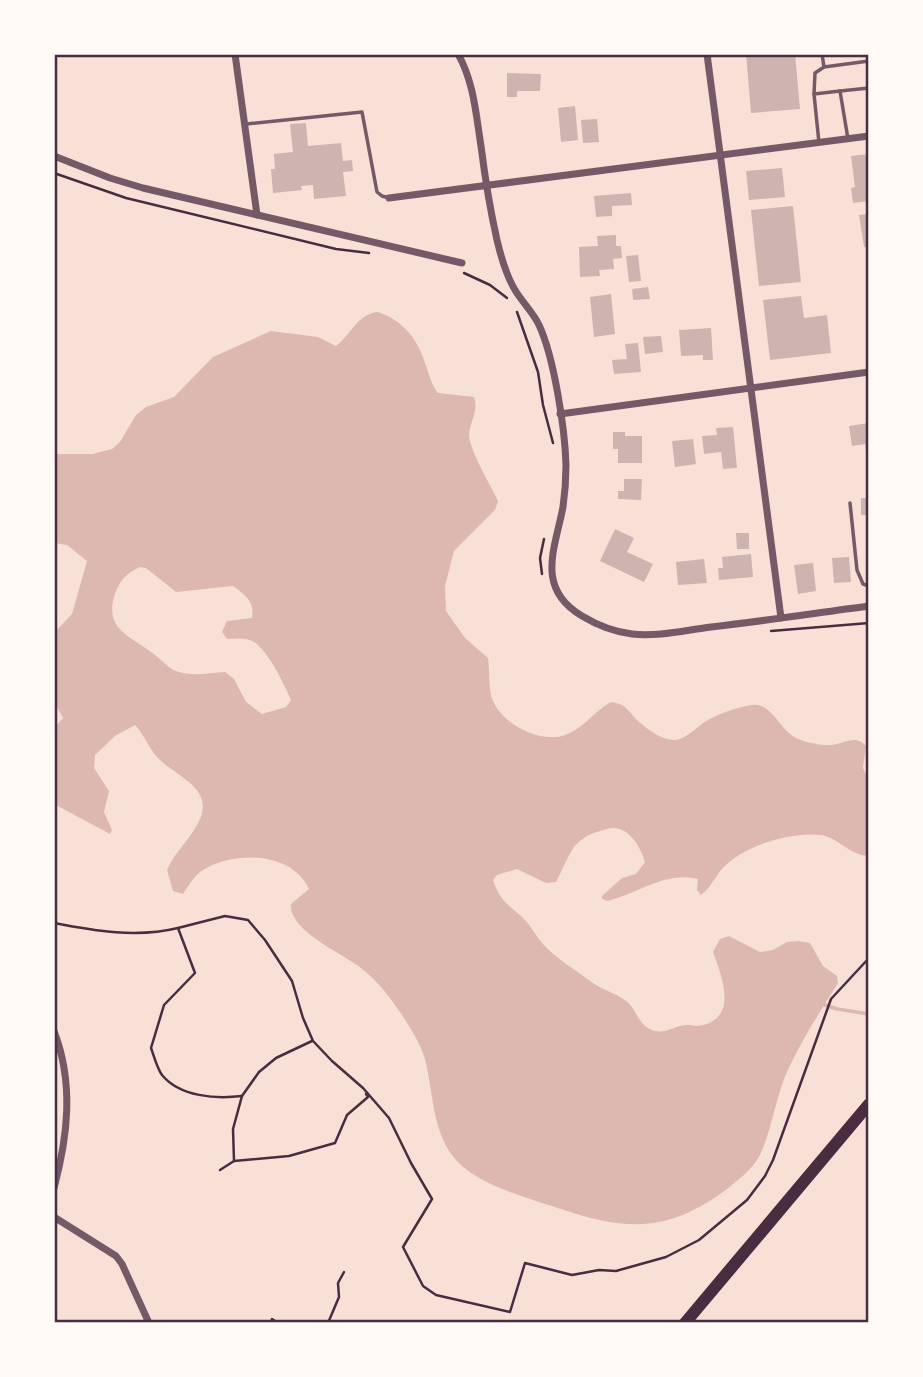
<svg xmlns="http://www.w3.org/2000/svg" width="923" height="1377" font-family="Manrope,sans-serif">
  <rect width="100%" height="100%" fill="#f7e1d7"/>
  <path fill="#dcb8b0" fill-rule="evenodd" d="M378,312C402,320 418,339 425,363C429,373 431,385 438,393L474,397C479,412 470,420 469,435C469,449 491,486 498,501L495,510L454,551L445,586L446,611L465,638L488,658C490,671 488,689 493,701C503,724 538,742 562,736C583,730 593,712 611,702C615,703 618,703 622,705C627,708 632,715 637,720C646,728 661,740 674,740C685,740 697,727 706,721C720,713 735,708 751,705C773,701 779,733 801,740C809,743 823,746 832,745C845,743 856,734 866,746L863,768L869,781L868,856C849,855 838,837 820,835C790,831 741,847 721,870C714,879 710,888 701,895L697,890L698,879C665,871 638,894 607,901L601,898L603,895L622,878L636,874L645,862C641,848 630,828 613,828C608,828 601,831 597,832C588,834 580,840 574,847C567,857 562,871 556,882L546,883L517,869L497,875L493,880C502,906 510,904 526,921C532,928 536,936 542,943C555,958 577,971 593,983C603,990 616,993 626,1001C636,1008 638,1024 650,1029C664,1036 673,1026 686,1025C690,1024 693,1026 697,1026C740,1021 722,977 713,952L720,939L729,936L760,952L773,950L787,942L798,941L810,943L823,966L837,976L838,983C819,1013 798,1046 784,1079C775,1103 771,1131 760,1155C752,1170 736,1182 723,1192C667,1232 627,1231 564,1210C530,1198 473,1185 452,1155C432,1128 433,1091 425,1059C420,1042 407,1022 397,1008C388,994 375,979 362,969C344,954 288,931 291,904L309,889C292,851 231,850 200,872C193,878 188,886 183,894L173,891L167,870C175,851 192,838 200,819C214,787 173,775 157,757C148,747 144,734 135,725L115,736L95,755L94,768L109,791L104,812L112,830L110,834L54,804V728L63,718L54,702V633L72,614L87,561L67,545L54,543V454H92L112,449L120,442L136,415L146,407L174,397L213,357L271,331L318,337L336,346C351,335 357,314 378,312ZM140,567L146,568L176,592L233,586C245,595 255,601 252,618L227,621L222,632L227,639C236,639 246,637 254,642C269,652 284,684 291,700L286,707L262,714L246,702L234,679L225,672C210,673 191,677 176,671C168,668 162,660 155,655C131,636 103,630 115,594C119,581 128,572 140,567Z"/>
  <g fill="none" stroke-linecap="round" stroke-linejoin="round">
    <path stroke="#dcb8b0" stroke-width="3.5" d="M822,1004L837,1009L869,1014"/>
  </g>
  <g fill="#ccb4b1">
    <path d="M746,54H795L800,109L751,113Z"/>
    <path d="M507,73L541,74L540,91H517V97H507Z"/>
    <path d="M575,106L578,140L561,142L558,108Z"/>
    <path d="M597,119L599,142L583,143L581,120Z"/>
    <path d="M306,123L308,146L341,143L343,161L352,160L353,171L343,172L346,196L314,199L313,185L301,186L302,190L273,193L271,169H275L274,154L293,152L290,124Z"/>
    <path d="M869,154V201L853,203L851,188L855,187L851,156Z"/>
    <path d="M782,168L785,197L749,200L746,171Z"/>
    <path d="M631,193L632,205L612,206V216L596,217L594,196Z"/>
    <path d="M793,206L801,282L759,286L751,210Z"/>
    <path d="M869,214V246L864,247L859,215Z"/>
    <path d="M616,235V246H621L622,258L613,259L614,269L599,270L600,276L580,277L579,247L598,246L597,236Z"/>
    <path d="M638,255L641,281L629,282L626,256Z"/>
    <path d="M648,287L650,299L633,300L632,289Z"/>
    <path d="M611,294L615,334L594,337L590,297Z"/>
    <path d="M801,296L804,318L827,315L831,353L770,360L763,300Z"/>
    <path d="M711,328L713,360H703V355L681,356L679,330Z"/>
    <path d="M661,336L663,352L645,354L643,337Z"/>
    <path d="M638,343L641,372L614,374L612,360L627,359L625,344Z"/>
    <path d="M869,423V458H867L865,444L852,446L849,426Z"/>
    <path d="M733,427L737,468L723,469L721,452L704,454L702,436L717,435L716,428Z"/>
    <path d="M613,432H625V436H642V463H618V449H613Z"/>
    <path d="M693,439L696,464L675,467L672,441Z"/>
    <path d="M624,479H642L641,500L618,499V491H624Z"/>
    <rect x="861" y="498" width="8" height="17"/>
    <path d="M615,529L634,538L627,552L653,564L644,582L600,561Z"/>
    <path d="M736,533H749V549H737Z"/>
    <path d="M751,554L753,577L719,580L718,568H723L722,557Z"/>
    <path d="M849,557L851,582L834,583L832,558Z"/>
    <path d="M704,559L707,583L678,585L676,562Z"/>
    <path d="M813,563L816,591L798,594L794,565Z"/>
  </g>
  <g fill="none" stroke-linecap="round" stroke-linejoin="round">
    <g stroke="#4a2c40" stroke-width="2.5">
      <path d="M54,173L126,198L336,249L369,253"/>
      <path d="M464,273L490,285L507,298"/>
      <path d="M517,312L538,372L543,405L553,443"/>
      <path d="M542,574L540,558L544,539"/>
      <path d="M771,631L869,623"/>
      <path d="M54,923C95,931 137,938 178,928L195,973L164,1005L151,1048C154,1056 157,1068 162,1075C180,1097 216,1099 242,1096L233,1129L234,1161L220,1170"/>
      <path d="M178,928L225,916L248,920L265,940L292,981L303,1018L313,1041L332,1061L363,1088L389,1118L411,1163L432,1199L403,1247L423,1286L436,1295L510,1312L525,1263L572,1275L599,1270L616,1271L666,1257L699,1240L747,1200L765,1176L773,1160L831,999L869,958"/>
      <path d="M242,1096L259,1072L276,1058L312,1041"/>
      <path d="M234,1161L289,1156L335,1143L347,1115L368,1097L366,1094"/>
      <path d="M271,1323L272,1319L278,1323"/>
      <path d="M328,1323L339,1297L338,1283L344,1272"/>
    </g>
    <g stroke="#755966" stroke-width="3.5">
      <path d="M822,54L824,67"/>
      <path d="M840,91L869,88"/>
      <path d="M814,94L815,73L824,67L869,61"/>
      <path d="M246,124L362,112L377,192L382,196L389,198"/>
      <path d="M819,143L814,94L840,91L848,139"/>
      <path d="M850,503L857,570L863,584L869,586"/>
    </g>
    <g stroke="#755966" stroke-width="7">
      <path d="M235,54L257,215"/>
      <path d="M458,54C474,82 476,115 481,146C485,178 490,209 497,240C501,257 506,275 515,290C522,302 533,312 539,325C554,357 565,429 566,465C566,479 565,493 563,507C555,549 535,588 582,616C597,625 615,632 632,634C658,637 686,630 711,627C764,621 816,613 869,606"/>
      <path d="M707,54L781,618"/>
      <path d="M54,156L110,178L143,188L462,263"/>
      <path d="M389,198L869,136"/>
      <path d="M560,414L869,372"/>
      <path d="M54,1031C74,1083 68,1136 54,1188"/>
      <path d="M54,1217L116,1256L122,1264L149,1323"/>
    </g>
    <path stroke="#4a2c40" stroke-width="12" d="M685,1323L869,1104"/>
  </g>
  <rect width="923" height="1377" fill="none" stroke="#fffaf5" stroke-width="112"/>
  <rect x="56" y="56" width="811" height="1265" fill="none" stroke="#4a2c40" stroke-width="2.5"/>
</svg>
